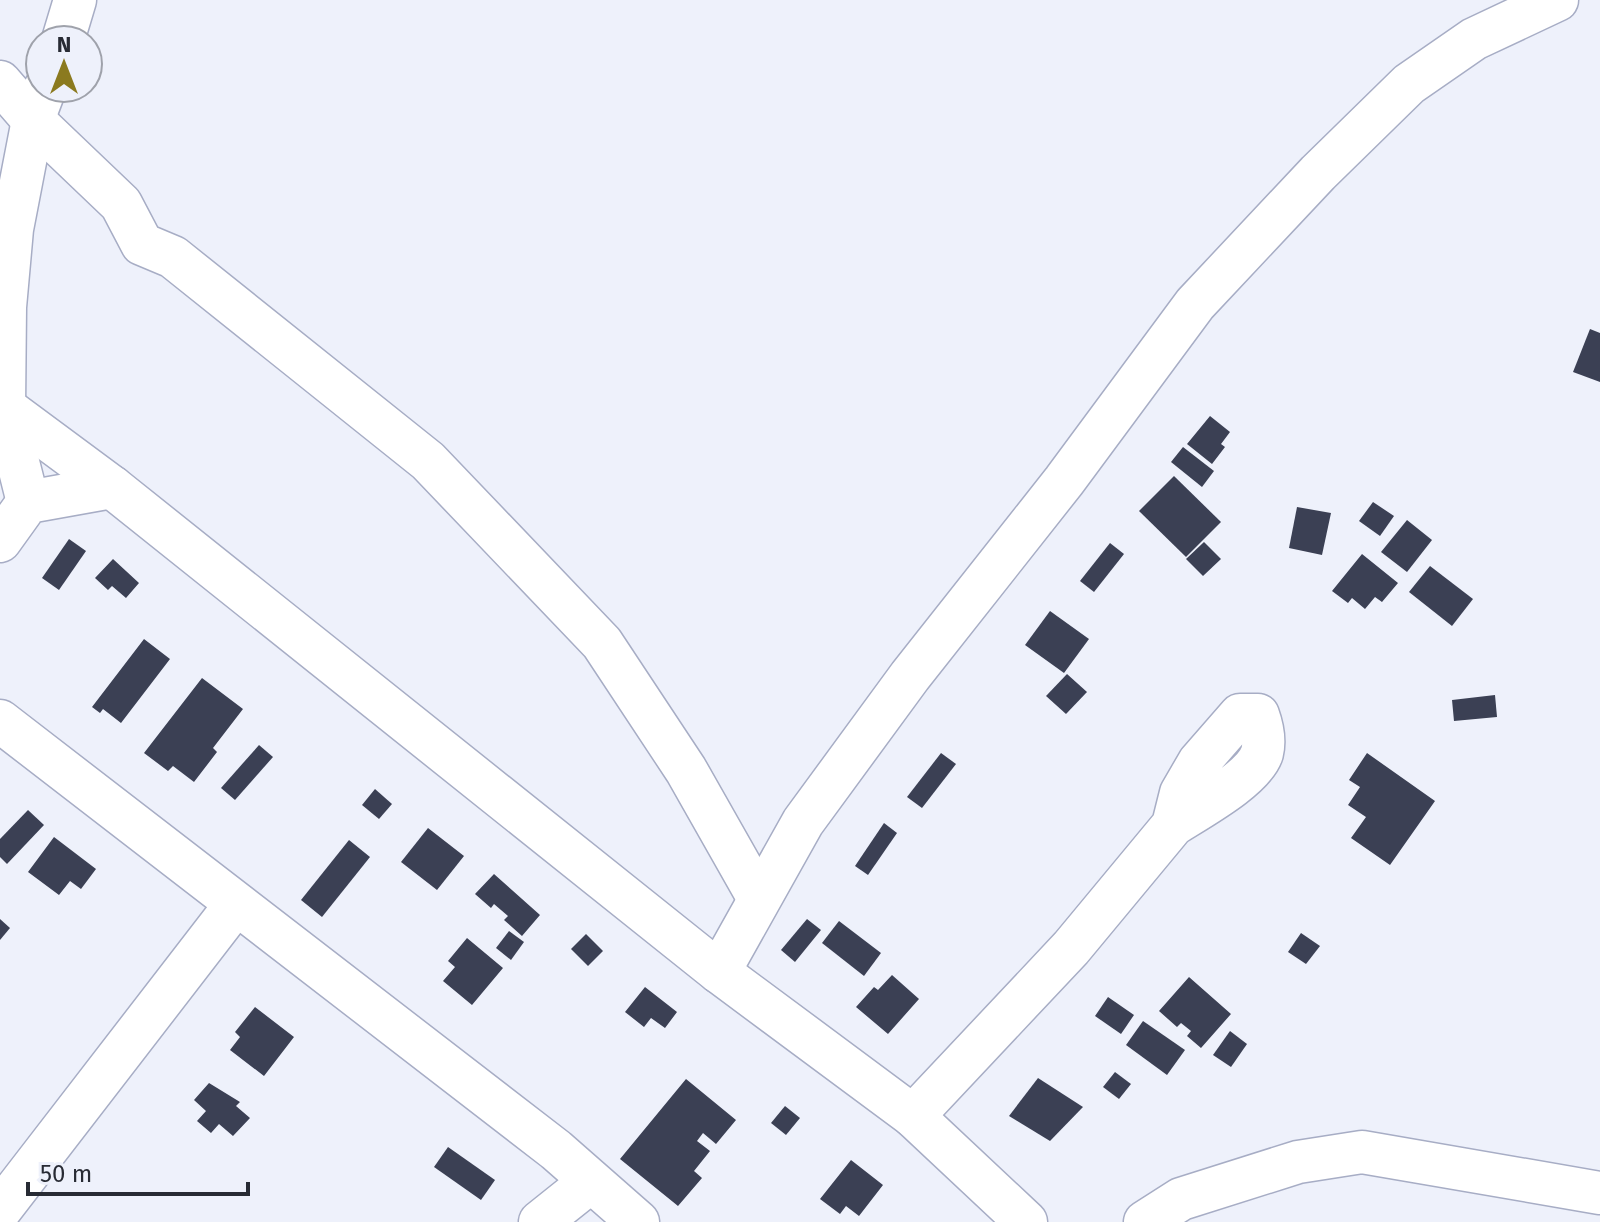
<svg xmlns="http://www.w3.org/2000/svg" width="1600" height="1222" font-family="'Fira Sans',sans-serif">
  <rect width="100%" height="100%" fill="#eef1fb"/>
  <g fill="#3b4054">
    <path d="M1590,329L1600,333V382L1573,372Z"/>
    <path d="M1210,416L1230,432L1221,444L1225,447L1212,464L1187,444Z"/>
    <path d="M1183,447L1214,471L1202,487L1171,462Z"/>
    <path d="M1174,476L1221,522L1186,557L1139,511Z"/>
    <path d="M1373,502L1394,516L1380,536L1359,521Z"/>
    <path d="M1297,507L1331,513L1322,555L1289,548Z"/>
    <path d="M1407,520L1432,540L1407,572L1381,552Z"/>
    <path d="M69,539L86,551L59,590L42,578Z"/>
    <path d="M1204,542L1221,559L1203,576L1186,559Z"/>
    <path d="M1110,543L1124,554L1094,592L1080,581Z"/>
    <path d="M1362,554L1398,583L1382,602L1375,597L1365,609L1352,598L1348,603L1332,591Z"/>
    <path d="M113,559L139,583L126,598L112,586L108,590L95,578Z"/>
    <path d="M1430,566L1473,599L1452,626L1409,592Z"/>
    <path d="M1050,611L1089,639L1064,673L1025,645Z"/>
    <path d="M144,639L170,659L121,723L103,709L100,713L92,707Z"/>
    <path d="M1067,674L1087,692L1066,714L1046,696Z"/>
    <path d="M202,678L243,709L213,748L217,752L194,782L173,766L168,771L144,753Z"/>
    <path d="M1495,695L1497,717L1454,721L1452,700Z"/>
    <path d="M259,745L273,757L235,800L221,788Z"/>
    <path d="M941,753L956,764L922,808L907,797Z"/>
    <path d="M1367,753L1435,801L1390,865L1351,838L1366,817L1348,805L1360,787L1349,780Z"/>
    <path d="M375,789L392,804L379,819L362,805Z"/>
    <path d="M28,810L44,825L7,864L0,857V839Z"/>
    <path d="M884,823L897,833L868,875L855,866Z"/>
    <path d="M428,828L464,856L437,890L401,862Z"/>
    <path d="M54,837L96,869L81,889L70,881L59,895L28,872Z"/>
    <path d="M349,840L370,857L322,917L301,900Z"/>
    <path d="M494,874L540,915L522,936L504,920L508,916L494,904L491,908L475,894Z"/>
    <path d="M0,919L10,928L0,940Z"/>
    <path d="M807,919L821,930L795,962L781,950Z"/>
    <path d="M839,921L881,953L864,976L822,943Z"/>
    <path d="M509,931L524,942L511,960L496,948Z"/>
    <path d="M1301,933L1320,946L1306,964L1288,952Z"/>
    <path d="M586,934L603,951L588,966L571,949Z"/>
    <path d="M467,938L503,968L472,1005L443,981L455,967L448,961Z"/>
    <path d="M892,975L919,999L888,1034L856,1007L874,987L878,990Z"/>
    <path d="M1189,977L1231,1014L1201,1048L1187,1036L1191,1031L1181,1023L1177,1027L1159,1011Z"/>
    <path d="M645,987L677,1012L665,1028L651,1018L644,1027L625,1012Z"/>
    <path d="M1108,997L1134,1015L1121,1034L1095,1016Z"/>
    <path d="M255,1007L294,1037L264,1076L230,1050L240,1037L235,1032Z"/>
    <path d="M1143,1021L1185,1050L1167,1075L1126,1045Z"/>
    <path d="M1230,1031L1247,1044L1231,1067L1213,1055Z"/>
    <path d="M1115,1072L1131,1084L1119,1099L1103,1087Z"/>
    <path d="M1038,1078L1083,1107L1050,1141L1009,1116Z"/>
    <path d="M686,1079L736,1120L716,1144L703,1133L697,1141L710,1151L694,1171L702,1178L678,1206L620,1159Z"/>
    <path d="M209,1083L240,1102L236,1106L250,1118L233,1136L219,1124L211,1133L197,1121L206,1111L194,1100Z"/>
    <path d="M785,1106L800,1118L786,1135L771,1123Z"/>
    <path d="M448,1147L495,1180L481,1200L434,1167Z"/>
    <path d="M851,1160L883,1185L859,1216L846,1206L840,1214L820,1199Z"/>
  </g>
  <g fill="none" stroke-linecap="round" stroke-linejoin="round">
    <defs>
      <g id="minor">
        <path d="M63,40L75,0"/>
        <path d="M0,82L33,120L121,204L142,244L173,257L428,461L602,643L686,770L758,897"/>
        <path d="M0,404L112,487L719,972L913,1116L1026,1222"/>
        <path d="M28,502L4,407L5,307L12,229L33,120L45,88"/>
        <path d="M0,541L28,502L112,487"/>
        <path d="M0,721L556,1150L638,1222"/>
        <path d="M719,972L803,822L910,676L1064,481L1195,304L1318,173L1409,84L1474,39L1557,0"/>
        <path d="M913,1116L1071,948L1173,825L1181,793L1199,762L1240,715H1258C1262,726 1265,741 1262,753C1254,779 1196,810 1173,825"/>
        <path d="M0,1210L236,904"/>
        <path d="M540,1222L590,1182"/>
        <path d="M1145,1222L1181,1199L1298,1162L1362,1152L1600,1193"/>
      </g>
    </defs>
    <use href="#minor" stroke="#a7adc5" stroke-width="45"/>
    <use href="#minor" stroke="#fff" stroke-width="42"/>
  </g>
  <g transform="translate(64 64)"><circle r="38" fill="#eef1fb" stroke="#9fa2ab" stroke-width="2"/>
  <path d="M0-6L14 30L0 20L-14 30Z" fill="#8b7a1f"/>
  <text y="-12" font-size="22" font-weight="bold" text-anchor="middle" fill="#282b34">N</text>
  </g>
  <path d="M28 1182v12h220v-12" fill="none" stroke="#282b34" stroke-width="4"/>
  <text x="40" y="1182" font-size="24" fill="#282b34" stroke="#eef1fb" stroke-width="6" paint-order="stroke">50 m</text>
</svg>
